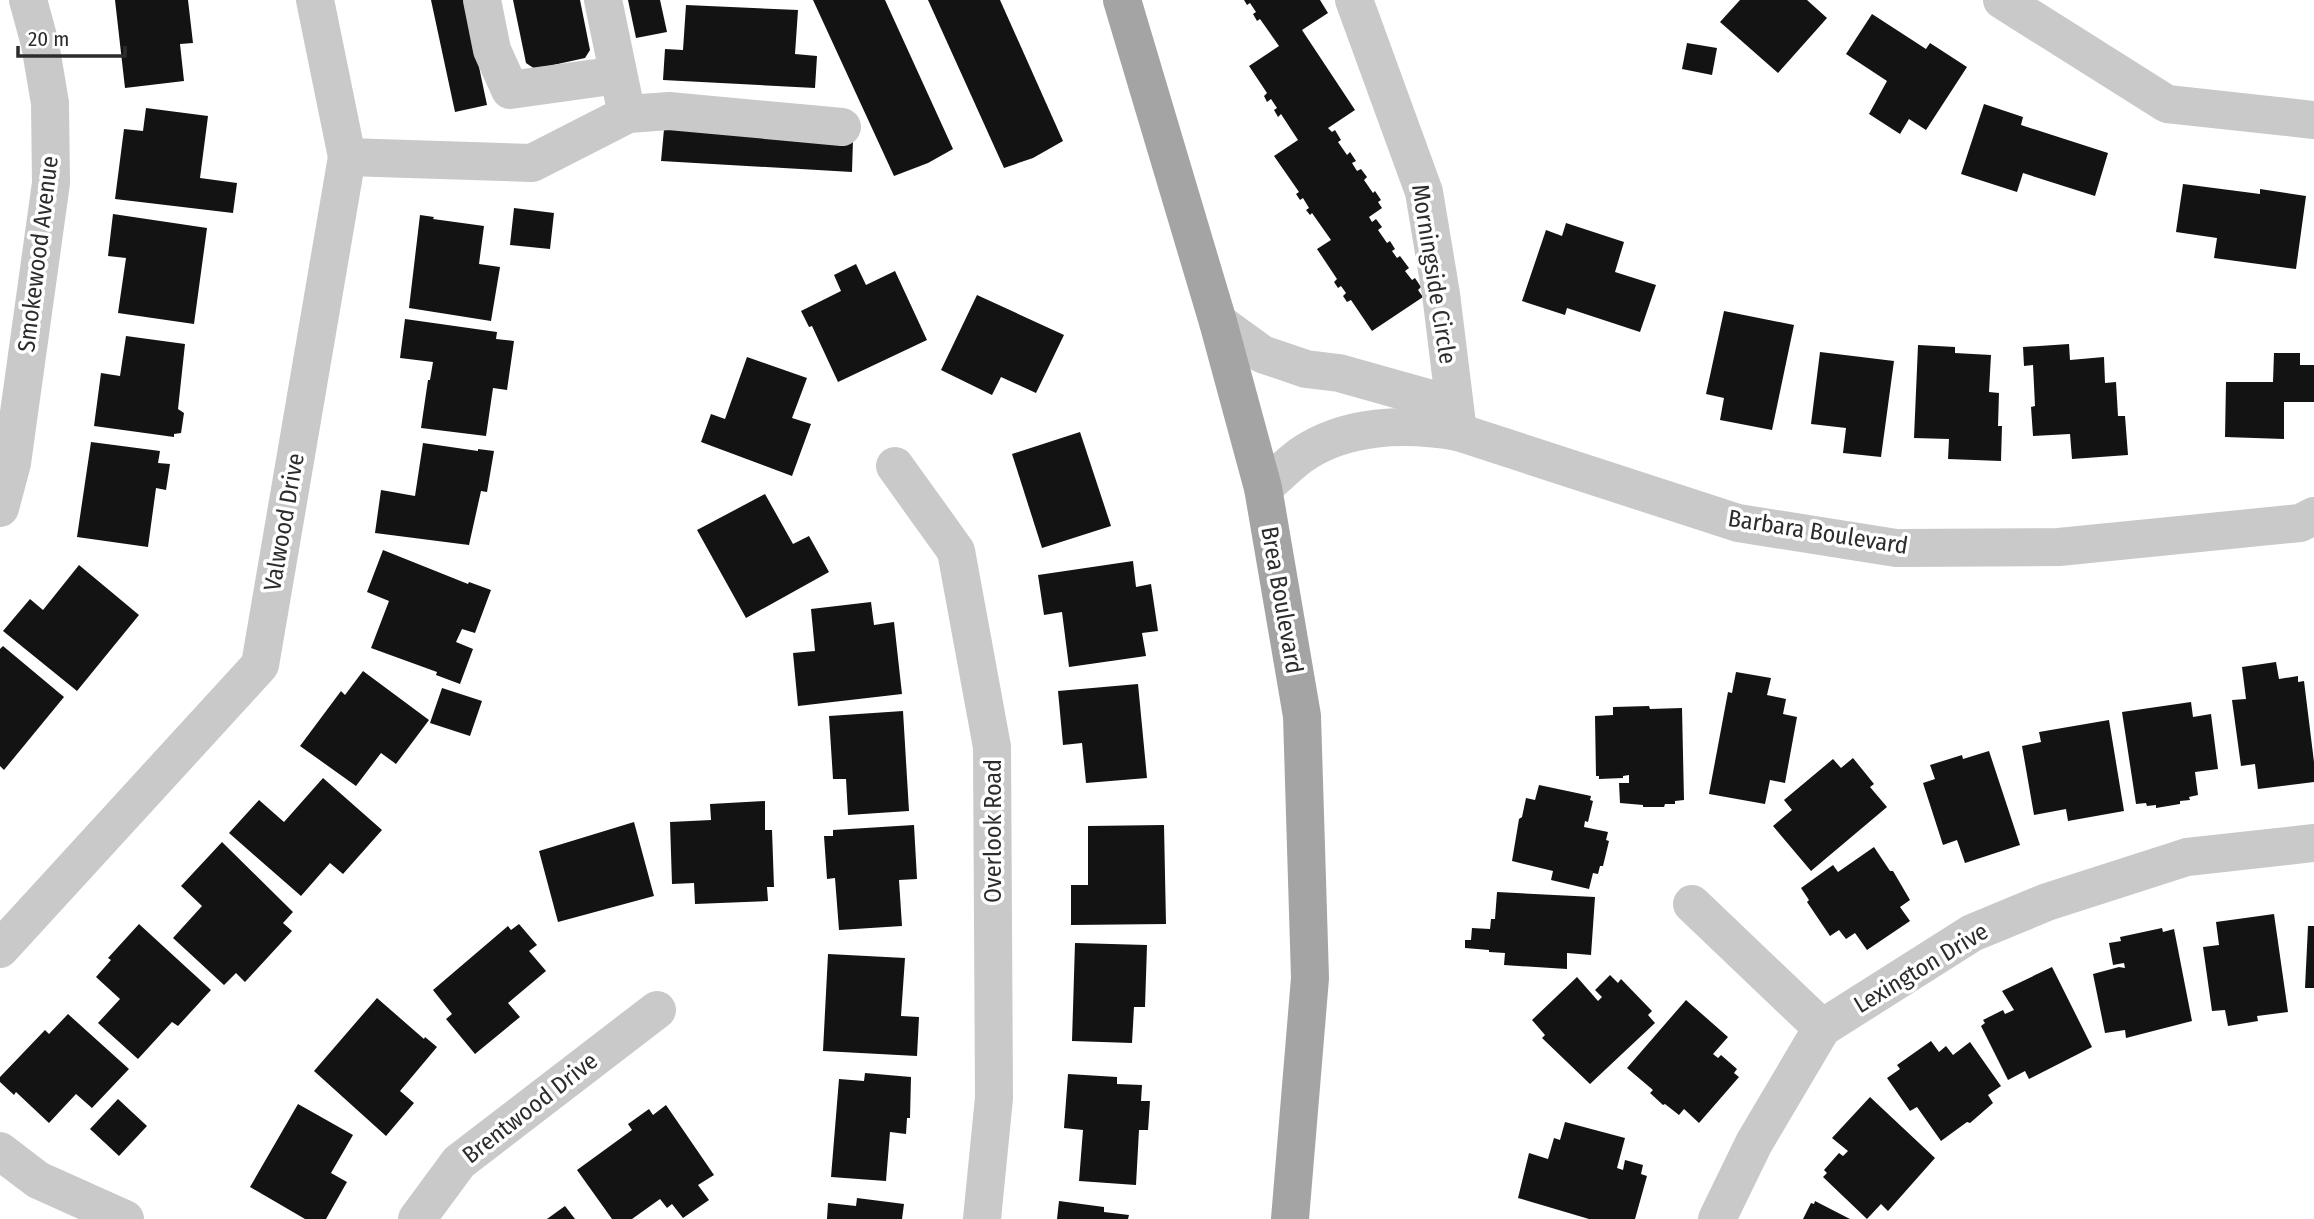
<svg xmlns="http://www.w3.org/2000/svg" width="2314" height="1219" font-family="'Fira Sans Condensed',sans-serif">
  <rect width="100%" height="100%" fill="#fff"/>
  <g fill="#131313">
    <path d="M115,0H188L193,43L180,44L184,81L125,88Z"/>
    <path d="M431,0H465L487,105L455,112Z"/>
    <path d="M513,0H580L590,50L585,58L535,69L526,63Z"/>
    <path d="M628,0H660L667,32L636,38Z"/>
    <path d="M813,0H885L953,149L928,163L894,176Z"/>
    <path d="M928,0H1000L1063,141L1033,158L1004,168Z"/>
    <path d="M1244,0H1320L1328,13L1302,30L1355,110L1328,128L1332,132L1335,130L1341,140L1338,142L1347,155L1350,152L1356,161L1352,163L1357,171L1361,169L1367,177L1364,180L1373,193L1375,191L1381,200L1378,202L1382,208L1369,217L1372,222L1376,219L1382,227L1378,230L1387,243L1390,241L1395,249L1392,251L1397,258L1400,256L1409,268L1405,271L1412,280L1415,278L1421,287L1418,290L1423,297L1372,331L1351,300L1347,302L1343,296L1346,293L1341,286L1338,288L1334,282L1337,279L1317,249L1331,240L1312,213L1310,215L1306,210L1309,208L1303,198L1300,200L1296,194L1299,192L1274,156L1298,140L1281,114L1278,117L1274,110L1277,108L1271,99L1267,102L1264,96L1267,93L1249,66L1279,46L1260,19L1257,21L1253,14L1256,12L1250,3L1247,5Z"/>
    <path d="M1740,0H1807L1827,18L1778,73L1720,22Z"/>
    <path d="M686,5L798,10L795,54L817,56L815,88L663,80L665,49L683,50Z"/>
    <path d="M1872,14L1926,49L1930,43L1967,67L1926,130L1909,119L1900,134L1869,114L1887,81L1846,54Z"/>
    <path d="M1687,43L1717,48L1712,75L1682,69Z"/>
    <path d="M1984,104L2023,117L2021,125L2108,153L2095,196L2023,173L2017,192L1961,174Z"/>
    <path d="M146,108L208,116L200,178L237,183L233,213L115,199L124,129L143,131Z"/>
    <path d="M664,129L853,139L852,172L661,161Z"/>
    <path d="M2183,184L2260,194V189L2306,196L2296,269L2214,258L2217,238L2176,232Z"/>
    <path d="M514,208L554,213L550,249L510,245Z"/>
    <path d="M113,214L207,228L194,324L118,313L126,258L108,256Z"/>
    <path d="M420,215L434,217L433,219L484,226L479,264L500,267L491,321L409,308Z"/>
    <path d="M1566,223L1624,242L1615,272L1656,285L1640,332L1567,308L1565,315L1522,301L1546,230L1562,236Z"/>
    <path d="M856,264L866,285L895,271L927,340L838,382L812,326L809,327L801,311L841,291L834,275Z"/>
    <path d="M977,295L1064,335L1036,393L1001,377L992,395L941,370Z"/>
    <path d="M1724,311L1794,325L1772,430L1720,420L1724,398L1706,394Z"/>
    <path d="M405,319L497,332L496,339L514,341L507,390L493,388L486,436L421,428L428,380H430L433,362L400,358Z"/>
    <path d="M126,336L185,344L178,409L184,413L181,433L174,434V437L94,426L101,373L120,376Z"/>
    <path d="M2069,344L2070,360L2104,357L2105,383L2116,382L2118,416H2125L2128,455L2072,459L2070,434L2033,436L2031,407L2035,406L2033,365L2024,366L2023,347Z"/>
    <path d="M1918,345L1955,347V353L1991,355L1989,392L1999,393L1998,426H2002L2001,461L1948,459L1949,439L1914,438Z"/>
    <path d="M1820,352L1894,361L1881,457L1843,453L1846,428L1811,424Z"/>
    <path d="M2274,353H2300V365H2314V402H2284V439L2225,437L2226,382H2273Z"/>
    <path d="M747,357L807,378L792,418L811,424L792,476L701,442L711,414L725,419Z"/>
    <path d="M1080,432L1111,526L1042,548L1012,454Z"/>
    <path d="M91,442L160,451L158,463L170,464L166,490L156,488L148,547L77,537Z"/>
    <path d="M423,443L478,451V449L494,451L487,492L481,491L469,545L375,533L381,490L415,496Z"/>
    <path d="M765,494L793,544L809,536L829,572L746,618L697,530Z"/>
    <path d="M383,550L468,584L469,582L491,590L475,633L462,629L456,642L473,649L460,684L436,675L437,672L371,648L389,601L367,592Z"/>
    <path d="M1133,561L1136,587L1151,584L1158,631L1142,633L1146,656L1069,667L1062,612L1044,615L1038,575Z"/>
    <path d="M79,565L139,615L77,691L3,631L30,599L43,610Z"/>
    <path d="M871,602L874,625L894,622L902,694L798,706L793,653L815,651L811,609Z"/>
    <path d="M3,646L64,697L4,770L0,766V649Z"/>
    <path d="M2276,662L2279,679L2298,676V682L2304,681L2314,762V782L2258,789L2255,764L2241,766L2232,700L2246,699L2242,667Z"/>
    <path d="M363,671L429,720L396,764L381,753L356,786L300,746L341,691L345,695Z"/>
    <path d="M1736,672L1771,678L1767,695L1786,699L1783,714L1797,717L1785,783L1770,780L1765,804L1709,794L1728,692L1732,693Z"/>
    <path d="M1138,684L1147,778L1086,783L1082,743L1063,745L1058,691Z"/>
    <path d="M442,688L482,701L470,736L430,723Z"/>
    <path d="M2191,702L2193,717L2211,714L2218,769L2195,772L2198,795L2189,797L2190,800L2180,801V804L2156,808V805L2147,806L2146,803L2136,804L2122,712Z"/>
    <path d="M1649,706L1650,709L1682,708L1684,800L1675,801V804H1665L1664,807H1643V805L1620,803L1619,783H1629V775L1623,776V778L1599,779V776H1596L1595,716L1613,715V707Z"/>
    <path d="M903,711L909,811L848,815L846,779H833L829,716Z"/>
    <path d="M2109,720L2124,811L2068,821L2066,809L2034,815L2022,746L2041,742L2039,732Z"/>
    <path d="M1989,751L2020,845L1965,863L1957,840L1943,845L1923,783L1935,779L1930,765L1962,755L1963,759Z"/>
    <path d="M1853,758L1874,784L1870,787L1887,807L1811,871L1773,826L1792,810L1784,800L1833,759L1841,768Z"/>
    <path d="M323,778L382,830L343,874L330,863L301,896L229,833L259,800L284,822Z"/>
    <path d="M1539,785L1591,796L1590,800L1593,801L1588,822L1585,821L1584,827L1608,832L1606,840L1609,841L1603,866H1600L1598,874L1593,873L1589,889L1551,880L1553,871L1512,861L1519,819L1522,817L1526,798L1535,800Z"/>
    <path d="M765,801V830H772L774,887H767L768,901L695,904L694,883L672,884L670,822L711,820L710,804Z"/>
    <path d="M634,822L654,896L558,922L539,851Z"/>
    <path d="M914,825L917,879L899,880L902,926L839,930L835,878L827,879L824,836H833V830Z"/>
    <path d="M1164,825L1166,924L1071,925V885H1088V826Z"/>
    <path d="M222,842L293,912L283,923L292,931L245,982L236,973L224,985L173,938L202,906L181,886Z"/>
    <path d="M1874,847L1890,871H1893L1910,900L1900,907L1910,921L1867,950L1855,933L1846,939L1839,930L1830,936L1807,902L1809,900L1801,888L1833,865L1838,872Z"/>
    <path d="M1497,892L1595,897L1591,955L1567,953V969L1504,965L1505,953L1489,952V950L1465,948V940H1471L1472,928L1490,929L1491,919H1495Z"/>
    <path d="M2274,914L2288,1012L2257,1016L2258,1021L2228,1026L2225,1010L2212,1011L2203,947L2219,945L2216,922Z"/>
    <path d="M139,924L211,990L178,1026L172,1022L138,1059L98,1023L120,999L96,977L111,960L108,958Z"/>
    <path d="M519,924L537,945L529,951L546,971L508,1003L520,1017L475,1054L446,1019L452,1014L433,990L508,926L511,930Z"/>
    <path d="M2308,926H2314V988H2305Z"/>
    <path d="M2162,928L2163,932L2174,929L2192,1021L2126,1038L2125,1030L2105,1033L2093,974L2119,967L2125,968L2124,963L2113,965L2109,943L2121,941L2120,937Z"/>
    <path d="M1075,943L1147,945L1145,1007H1134L1132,1043L1072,1041Z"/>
    <path d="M828,954L905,958L901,1016L919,1017L917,1056L823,1051Z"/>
    <path d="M2052,967L2092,1047L2029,1079L2025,1071L2008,1080L1981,1026L1985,1023L1983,1020L2003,1010L2005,1014L2014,1010L2002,991Z"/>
    <path d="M1610,975L1618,983L1621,979L1652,1011L1648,1015L1655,1023L1590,1084L1542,1038L1545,1035L1532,1020L1577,977L1598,1001L1602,997L1595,990Z"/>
    <path d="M377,998L424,1039L425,1037L437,1047L400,1091L414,1103L386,1136L314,1071Z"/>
    <path d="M1686,1000L1728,1037L1713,1054L1718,1058L1721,1055L1737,1069L1734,1073L1739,1077L1699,1123L1684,1109L1679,1115L1665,1104L1663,1105L1650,1093L1653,1090L1627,1068Z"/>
    <path d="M68,1014L129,1069L92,1108L76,1094L49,1123L16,1092L14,1095L0,1082V1077L45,1030L49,1034Z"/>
    <path d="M1931,1041L1939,1052L1946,1046L1953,1055L1970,1042L2001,1086L1988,1095L1993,1103L1970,1123L1967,1122L1941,1141L1917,1107L1910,1111L1887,1078L1900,1069L1897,1065Z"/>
    <path d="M865,1073L911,1077L910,1118H907L906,1134L890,1132L886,1181L831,1177L839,1079L864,1081Z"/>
    <path d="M1068,1074L1117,1077V1084L1142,1085L1141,1101H1150L1148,1130H1139L1136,1185L1079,1181L1083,1130L1064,1128Z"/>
    <path d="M1870,1097L1935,1158L1888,1211L1881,1204L1867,1219L1823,1177L1827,1173L1824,1170L1839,1153L1843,1156L1848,1151L1832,1138Z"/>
    <path d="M118,1099L147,1126L119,1156L90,1129Z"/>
    <path d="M298,1104L353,1135L331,1173L347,1182L326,1219H305L250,1187Z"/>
    <path d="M666,1105L714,1175L698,1185L709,1200L683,1218L672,1204L667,1208L660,1199L632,1219H612L577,1170L632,1130L628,1124L649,1109L653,1115Z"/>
    <path d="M1565,1122L1625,1138L1617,1168L1623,1170L1625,1160L1643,1165L1641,1174L1647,1176L1635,1219H1589L1518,1198L1529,1153L1548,1159L1554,1138L1560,1140Z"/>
    <path d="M857,1198L904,1204L902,1219H827L828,1203L856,1206Z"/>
    <path d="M1059,1201L1104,1207V1212L1129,1215L1128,1219H1057Z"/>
    <path d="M1815,1201L1850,1219H1803L1811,1203L1814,1204Z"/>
    <path d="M565,1206L575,1219H547Z"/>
  </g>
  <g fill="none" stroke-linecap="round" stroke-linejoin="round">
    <g stroke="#c9c9c9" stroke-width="38">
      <path d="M482,0L492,50L510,90L618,75"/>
      <path d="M603,0L624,101"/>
      <path d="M1354,0L1424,192L1441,294L1458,432"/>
      <path d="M2002,0L2167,104L2314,120"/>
      <path d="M347,157L532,163L628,114L669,111L842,127"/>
      <path d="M1218,322L1262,354L1306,369L1339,373L1428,398L1458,432"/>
      <path d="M895,466L956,551L992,747L994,1098L982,1219"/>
      <path d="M1263,488C1275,478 1287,466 1300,456C1345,424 1406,423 1458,432L1738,523L1896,548L2059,547L2300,523L2314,516"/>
      <path d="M0,508L12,463L51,183L50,103L40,44L28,0"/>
      <path d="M1692,904L1822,1028"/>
      <path d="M0,949L260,665L347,157L315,0"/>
      <path d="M0,1151L38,1180L125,1219"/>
      <path d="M417,1219L459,1162L657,1010"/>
      <path d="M1717,1219L1754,1143L1822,1028L1972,933L2047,902L2187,857L2314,843"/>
    </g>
    <path stroke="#a4a4a4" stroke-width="38" d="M1122,0L1218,322L1263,488L1302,716L1310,978L1290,1219"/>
  </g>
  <g text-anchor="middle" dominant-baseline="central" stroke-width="7" stroke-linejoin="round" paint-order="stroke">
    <g font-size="24" fill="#2c2c2c" stroke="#fff">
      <text transform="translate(38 254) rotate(-83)">Smokewood Avenue</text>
      <text transform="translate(1434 274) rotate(81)">Morningside Circle</text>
      <text transform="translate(284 522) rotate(-80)">Valwood Drive</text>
      <text transform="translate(1818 532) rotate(9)">Barbara Boulevard</text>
      <text transform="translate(1282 600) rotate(80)">Brea Boulevard</text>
      <text transform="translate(993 831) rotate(-90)">Overlook Road</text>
      <text transform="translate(1921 968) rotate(-31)">Lexington Drive</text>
      <text transform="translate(530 1108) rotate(-38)">Brentwood Drive</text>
    </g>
  </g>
  <path d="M18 46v10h107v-10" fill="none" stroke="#2c2c2c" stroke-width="3.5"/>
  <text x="28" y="46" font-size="21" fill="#2c2c2c" stroke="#ffffff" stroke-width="5" paint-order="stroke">20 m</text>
</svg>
